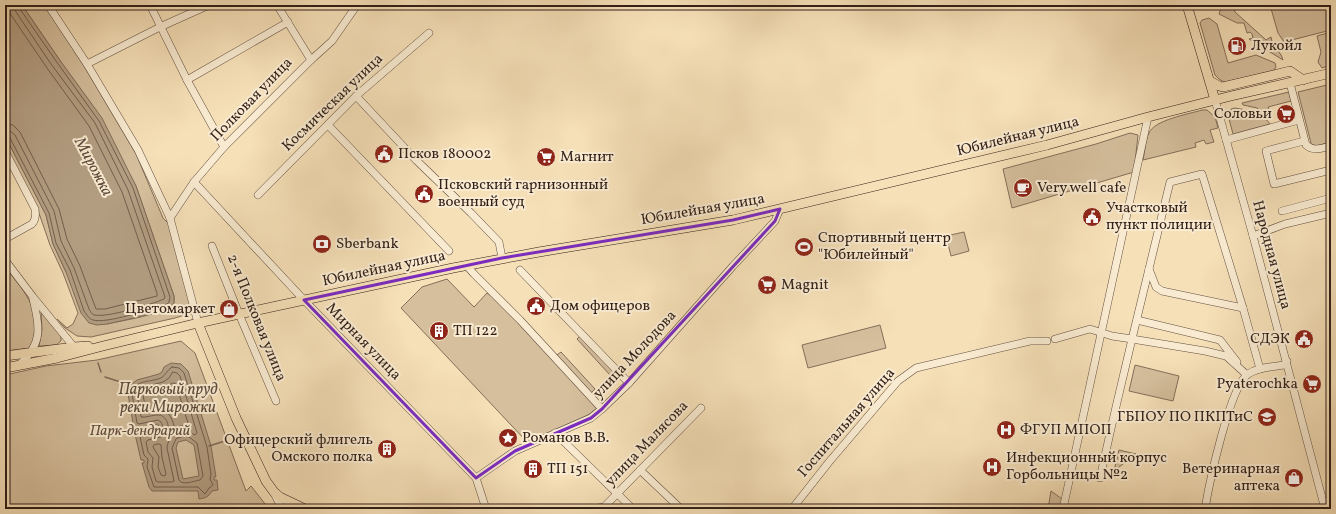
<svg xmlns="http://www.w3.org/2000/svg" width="1336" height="514" font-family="Vollkorn,serif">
  <rect width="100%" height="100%" fill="#f6e0b8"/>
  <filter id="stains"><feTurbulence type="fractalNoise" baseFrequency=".005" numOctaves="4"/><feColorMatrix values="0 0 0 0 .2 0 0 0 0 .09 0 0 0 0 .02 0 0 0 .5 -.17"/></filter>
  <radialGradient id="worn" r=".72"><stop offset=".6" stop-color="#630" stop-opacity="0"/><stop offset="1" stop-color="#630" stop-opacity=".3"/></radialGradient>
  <g fill="#d5bf9d" stroke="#836f5a">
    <path d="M22,5H44L84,66L136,154L163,218L168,223L190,296L192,314H188L175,318L91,337L77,336L65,328L57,319L67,328L73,324L78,313L63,273L50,245L40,216L5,144V136L46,215L53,244L66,272L107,324C125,320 161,315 174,303V296L136,186L59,59Z"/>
    <path d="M1222,5H1233L1235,12L1266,40L1271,37C1272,47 1281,51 1283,60L1249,39L1253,38L1252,34L1250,32L1247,33L1244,23H1237L1219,14Z"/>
    <path d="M1270,5H1331V30L1284,42L1278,33Z"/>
    <path d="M1209,18L1217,24L1228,63L1256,55L1275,63L1276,67L1273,71L1224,82L1219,79L1215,75L1200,23L1202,20Z"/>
    <path d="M1331,32V65L1322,68L1318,62L1321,52L1317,36Z"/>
    <path d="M1331,84V142L1312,147L1298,92Z"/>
    <path d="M1289,92L1291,101L1268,107L1270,112L1264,114L1257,108L1243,105L1242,103Z"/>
    <path d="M1235,108C1247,110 1263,113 1270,124L1233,134L1229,119L1231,109Z"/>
    <path d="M1202,110H1207L1215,117L1218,128L1210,130L1214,142L1206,144L1204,140L1195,143L1196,147L1143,160C1145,152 1145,141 1149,133C1154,120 1189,114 1202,110Z"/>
    <path d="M1130,133L1138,135L1134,172L1012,208L1003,169L1096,144Z"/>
    <path d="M964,232L969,251L951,256L946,236Z"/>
    <path d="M5,267C27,295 43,310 31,348L5,351Z"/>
    <path d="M447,279L474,307L487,293L490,295L513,317L597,408L588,415L527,442L401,308L422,287Z"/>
    <path d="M41,311L61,336V341L56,345L39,346L42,330Z"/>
    <path d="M880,325L886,348L808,368L802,345Z"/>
    <path d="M582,334L616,369L610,375L577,339Z"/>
    <path d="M181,341L195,353L246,491L251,486L269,509H5V375L46,366L97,360Z"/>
    <path d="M561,352L595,389L589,395L554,357Z"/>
    <path d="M1135,365L1179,376L1173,401L1129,391Z"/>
    <path d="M1119,450L1136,454L1114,471Z"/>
    <path d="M1051,491L1062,499L1061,509H1048Z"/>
  </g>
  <g fill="#b39e82" stroke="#7f6b58" fill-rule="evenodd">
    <path d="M5,5H22L59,59L102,118L136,186L174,296V303L169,308L147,315L107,324L97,325L89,323L81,313L66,272L53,244L46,215L5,136Z"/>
    <path d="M171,363L181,364L188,371L211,446L216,477H214V480H217L218,490L212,491C208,497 206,498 199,499L198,491H152L149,487L142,463H144V460H141L135,434L159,428L158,424L134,429L128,394L129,386L137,380L159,374L162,372L164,367ZM186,440L194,445L199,476L183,479L176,448L178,442Z"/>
  </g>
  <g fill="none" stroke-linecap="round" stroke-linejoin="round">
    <g stroke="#725e4d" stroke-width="1">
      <path d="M5,124L13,125L20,132L59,209L67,239L80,266L96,309H105L157,296V293L122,192L89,126L47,68L11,15L8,5"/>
      <path d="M5,130L10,131L15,135L54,211L61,241L74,268L89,309C91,312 92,315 95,315C106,318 153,304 164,299L165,297L128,190L95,123L51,64L16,12L14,5"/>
      <path d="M5,135H8L10,138L49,213L56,243L70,270L84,311C87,315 89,319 93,320C106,324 152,309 167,304L169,302L170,297L133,188L99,121L56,61L20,9L19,5"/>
      <path d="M172,367L179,368L184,373L207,447L211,474L210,479L213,485L209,488L205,494L198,487H154L147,467L148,459L144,455L140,437L160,432C164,429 163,426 161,422L158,420L139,424L137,423L132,394L133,388C140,380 151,382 161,378C166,375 167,370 172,367Z"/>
      <path d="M173,372L177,373L180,376L197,433L195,435C183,428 168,434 167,448L174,481L172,482H158L156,481L152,467L153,458L148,452L146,442L148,440C152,439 159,438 163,436C171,431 169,418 160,415C154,414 147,418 141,417L137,394L138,390L140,388L163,382L169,378Z"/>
      <path d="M173,383L176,384L188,423L187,425L176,427L174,426C172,417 167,408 156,409C152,409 149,410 146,410L143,395L144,393L164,388Z"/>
      <path d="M185,436L189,437L197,443L203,476L200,480C193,481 183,486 179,480L172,448L176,439Z"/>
      <path d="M159,444L161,445L162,457L166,474L165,476L161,475L158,467L159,457L153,447L154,445Z"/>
    </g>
    <g stroke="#7f6b58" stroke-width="1.5">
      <path d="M98,363L101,372"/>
      <path d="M105,377L130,385"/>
      <path d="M209,446L225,441"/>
    </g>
    <defs>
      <g id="minor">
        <path d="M48,5L87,64L138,150L170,218L198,323"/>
        <path d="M150,5L187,80L224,147"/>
        <path d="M277,5L311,60"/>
        <path d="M87,64L160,27L209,5"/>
        <path d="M187,80L288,22"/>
        <path d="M1290,83L1306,145C1314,152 1322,148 1331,146"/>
        <path d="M356,96L416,160L471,213L499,242L502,258"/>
        <path d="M1215,100L1253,236L1325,509"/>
        <path d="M328,125L449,251"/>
        <path d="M1226,140L1299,120"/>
        <path d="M1304,141L1266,151L1274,184L1331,170"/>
        <path d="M5,151L35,209C36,215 36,220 32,224L5,239"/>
        <path d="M194,182L304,300L476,478L486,509"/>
        <path d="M258,195L356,96L429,33"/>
        <path d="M1282,211L1331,198"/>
        <path d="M170,218L194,182L224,147L311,60L332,41L357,5"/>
        <path d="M1253,236L1285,224L1331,213"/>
        <path d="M212,246L239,314L276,401"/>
        <path d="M5,260L33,297L74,347"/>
        <path d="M467,266L474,274L520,320L602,409"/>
        <path d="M1149,269L1156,287L1162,291L1243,308"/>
        <path d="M520,270L629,383"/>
        <path d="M1137,320L1220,340L1237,362"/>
        <path d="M1055,339L1090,329L1112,336L1132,339L1170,182L1202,174L1243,308L1260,369"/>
        <path d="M19,365C43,344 40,327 33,299"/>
        <path d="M555,433L633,509"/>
        <path d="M640,470L681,509"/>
        <path d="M476,478L515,451L591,418L602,409L629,383L733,266L775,221L780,209"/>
        <path d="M1100,478L1115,411L1132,339L1205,351L1226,356L1247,375"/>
        <path d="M274,493L282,509"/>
        <path d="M592,509L604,507L701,408"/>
        <path d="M792,509L829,462L898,381L916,368L1030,341H1047"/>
        <path d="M1063,509L1148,117"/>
        <path d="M1205,509C1209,484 1230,386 1248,374C1259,367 1272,367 1284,365L1287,361"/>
      </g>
      <g id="major">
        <path d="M1187,5L1215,100"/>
        <path d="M1210,81L1219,86L1223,87L1290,71L1303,80"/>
        <path d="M198,323L236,418L266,481L274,492L280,497L305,509"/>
        <path d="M5,356L74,347L88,346"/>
        <path d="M5,368L57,358L103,346L198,323L453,268L539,252L733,220L1047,145L1148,117L1231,96L1331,73"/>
      </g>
    </defs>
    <use href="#minor" stroke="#624f40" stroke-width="8"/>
    <use href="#major" stroke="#311f18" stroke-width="10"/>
    <use href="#minor" stroke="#f9ebd1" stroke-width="7"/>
    <use href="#major" stroke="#f6e0b8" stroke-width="9"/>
  </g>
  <path fill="none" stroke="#7b2cbf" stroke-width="3" stroke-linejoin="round" d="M780,209L775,221L602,409L591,418L515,451L476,478L304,300L502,258L733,220Z"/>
  <defs>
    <symbol id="fuel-disc" viewBox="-11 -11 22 22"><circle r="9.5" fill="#8f2418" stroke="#f9ebd1"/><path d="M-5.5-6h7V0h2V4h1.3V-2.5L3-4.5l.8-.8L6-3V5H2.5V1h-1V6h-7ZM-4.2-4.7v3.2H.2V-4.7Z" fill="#fff"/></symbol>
    <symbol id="supermarket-disc" viewBox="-11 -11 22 22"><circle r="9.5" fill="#8f2418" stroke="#f9ebd1"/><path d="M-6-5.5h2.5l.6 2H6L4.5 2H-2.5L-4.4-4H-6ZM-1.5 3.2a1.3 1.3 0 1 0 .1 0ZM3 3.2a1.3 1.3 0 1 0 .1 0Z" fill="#fff"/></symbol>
    <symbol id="civic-disc" viewBox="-11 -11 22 22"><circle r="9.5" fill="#8f2418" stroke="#f9ebd1"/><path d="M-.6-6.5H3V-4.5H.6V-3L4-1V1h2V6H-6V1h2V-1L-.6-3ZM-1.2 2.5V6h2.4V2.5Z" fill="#fff"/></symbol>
    <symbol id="cafe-disc" viewBox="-11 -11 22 22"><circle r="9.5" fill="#8f2418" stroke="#f9ebd1"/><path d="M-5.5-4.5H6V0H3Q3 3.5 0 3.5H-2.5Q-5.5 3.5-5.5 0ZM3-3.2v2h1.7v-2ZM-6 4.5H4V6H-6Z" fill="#fff"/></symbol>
    <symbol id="bank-disc" viewBox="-11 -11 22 22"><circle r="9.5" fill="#8f2418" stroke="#f9ebd1"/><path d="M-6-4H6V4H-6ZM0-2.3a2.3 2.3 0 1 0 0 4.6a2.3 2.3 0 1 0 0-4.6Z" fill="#fff"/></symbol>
    <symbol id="stadium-disc" viewBox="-11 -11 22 22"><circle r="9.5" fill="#8f2418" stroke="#f9ebd1"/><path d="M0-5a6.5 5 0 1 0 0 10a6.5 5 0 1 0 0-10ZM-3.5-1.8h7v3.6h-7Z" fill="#fff"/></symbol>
    <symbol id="shop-disc" viewBox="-11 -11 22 22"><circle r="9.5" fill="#8f2418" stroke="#f9ebd1"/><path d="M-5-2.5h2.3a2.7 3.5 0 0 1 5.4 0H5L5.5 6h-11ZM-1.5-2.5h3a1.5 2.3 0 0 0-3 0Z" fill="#fff"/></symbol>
    <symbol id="building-disc" viewBox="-11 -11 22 22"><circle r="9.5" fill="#8f2418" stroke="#f9ebd1"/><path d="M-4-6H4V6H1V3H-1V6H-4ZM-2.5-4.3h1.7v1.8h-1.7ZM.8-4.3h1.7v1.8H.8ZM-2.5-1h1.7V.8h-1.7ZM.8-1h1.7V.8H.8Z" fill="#fff"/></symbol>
    <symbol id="university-disc" viewBox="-11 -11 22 22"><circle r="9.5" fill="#8f2418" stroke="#f9ebd1"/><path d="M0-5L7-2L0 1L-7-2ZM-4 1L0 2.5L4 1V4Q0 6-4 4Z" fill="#fff"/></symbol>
    <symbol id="hospital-disc" viewBox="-11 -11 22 22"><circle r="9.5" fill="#8f2418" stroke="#f9ebd1"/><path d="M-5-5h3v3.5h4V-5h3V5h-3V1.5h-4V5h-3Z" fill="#fff"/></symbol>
    <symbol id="sight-disc" viewBox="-11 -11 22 22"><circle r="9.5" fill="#8f2418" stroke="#f9ebd1"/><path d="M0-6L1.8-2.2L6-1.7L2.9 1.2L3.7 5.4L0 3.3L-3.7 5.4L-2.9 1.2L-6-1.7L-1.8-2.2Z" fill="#fff"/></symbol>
  </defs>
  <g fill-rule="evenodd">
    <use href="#fuel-disc" x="1226" y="35" width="22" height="22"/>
    <use href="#supermarket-disc" x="1275" y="103" width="22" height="22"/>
    <use href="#civic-disc" x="373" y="143" width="22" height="22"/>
    <use href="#supermarket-disc" x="535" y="146" width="22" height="22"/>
    <use href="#cafe-disc" x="1012" y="177" width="22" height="22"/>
    <use href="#civic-disc" x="413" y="183" width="22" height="22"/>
    <use href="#civic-disc" x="1081" y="206" width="22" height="22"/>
    <use href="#bank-disc" x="311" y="233" width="22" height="22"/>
    <use href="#stadium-disc" x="793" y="236" width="22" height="22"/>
    <use href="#supermarket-disc" x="756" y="274" width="22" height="22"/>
    <use href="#civic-disc" x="525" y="295" width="22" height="22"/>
    <use href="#shop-disc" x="218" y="298" width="22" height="22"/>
    <use href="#building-disc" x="428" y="320" width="22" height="22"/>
    <use href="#civic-disc" x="1293" y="328" width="22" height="22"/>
    <use href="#supermarket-disc" x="1301" y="373" width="22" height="22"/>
    <use href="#university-disc" x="1256" y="406" width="22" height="22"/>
    <use href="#hospital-disc" x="995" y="419" width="22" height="22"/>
    <use href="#sight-disc" x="497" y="427" width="22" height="22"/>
    <use href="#building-disc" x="376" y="438" width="22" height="22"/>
    <use href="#hospital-disc" x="981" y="456" width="22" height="22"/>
    <use href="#building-disc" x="522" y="458" width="22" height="22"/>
    <use href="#shop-disc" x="1283" y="467" width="22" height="22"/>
  </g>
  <g text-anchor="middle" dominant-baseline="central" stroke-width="4" stroke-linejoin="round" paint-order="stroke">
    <g font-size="15" fill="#311f18" stroke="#f9ebd1" text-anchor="start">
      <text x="1251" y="46">Лукойл</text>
      <text x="1272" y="114" text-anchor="end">Соловьи</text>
      <text x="398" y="154">Псков 180002</text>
      <text x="560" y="157">Магнит</text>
      <text x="438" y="185">Псковский гарнизонный<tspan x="438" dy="17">военный суд</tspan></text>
      <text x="1037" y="188">Very well cafe</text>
      <text x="1106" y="208">Участковый<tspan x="1106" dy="17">пункт полиции</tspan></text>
      <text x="818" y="238">Спортивный центр<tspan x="818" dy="17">"Юбилейный"</tspan></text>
      <text x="336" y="244">Sberbank</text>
      <text x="781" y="285">Magnit</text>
      <text x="550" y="306">Дом офицеров</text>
      <text x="215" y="309" text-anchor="end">Цветомаркет</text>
      <text x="453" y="331">ТП 122</text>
      <text x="1290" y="339" text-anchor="end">СДЭК</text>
      <text x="1298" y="384" text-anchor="end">Pyaterochka</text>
      <text x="1253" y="417" text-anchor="end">ГБПОУ ПО ПКПТиС</text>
      <text x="1020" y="430">ФГУП МПОП</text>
      <text x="522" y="438">Романов В.В.</text>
      <text x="373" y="440" text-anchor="end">Офицерский флигель<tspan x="373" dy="17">Омского полка</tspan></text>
      <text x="1006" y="458">Инфекционный корпус<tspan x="1006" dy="17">Горбольницы №2</tspan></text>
      <text x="547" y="469">ТП 151</text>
      <text x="1280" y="469" text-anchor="end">Ветеринарная<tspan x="1280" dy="17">аптека</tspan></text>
    </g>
    <g font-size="15" fill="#311f18" stroke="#f9ebd1">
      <text transform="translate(252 100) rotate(-46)">Полковая улица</text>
      <text transform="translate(333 103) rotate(-44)">Космическая улица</text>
      <text transform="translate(1018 137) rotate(-14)">Юбилейная улица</text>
      <text transform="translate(703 210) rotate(-10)">Юбилейная улица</text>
      <text transform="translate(1271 255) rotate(75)">Народная улица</text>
      <text transform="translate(384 269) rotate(-12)">Юбилейная улица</text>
      <text transform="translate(256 318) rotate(68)">2-я Полковая улица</text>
      <text transform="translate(363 342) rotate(46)">Мирная улица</text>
      <text transform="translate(635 355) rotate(-47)">улица Молодова</text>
      <text transform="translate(847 423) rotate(-49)">Госпитальная улица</text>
      <text transform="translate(647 444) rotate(-46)">улица Малясова</text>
    </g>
    <g font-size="15" font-style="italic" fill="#624f40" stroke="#f9ebd1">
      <text x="140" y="431">Парк-дендрарий</text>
    </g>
    <g font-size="16" font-style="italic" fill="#5e4b3d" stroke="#f9ebd1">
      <text transform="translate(93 167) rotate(62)">Мирожка</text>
      <text x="168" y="390">Парковый пруд<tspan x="168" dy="18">реки Мирожки</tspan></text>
    </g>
  </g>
  <rect width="1336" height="514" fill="none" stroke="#f6e0b8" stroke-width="20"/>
  <rect x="6" y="6" width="1324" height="502" fill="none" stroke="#311f18" stroke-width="2"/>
  <rect x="10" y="10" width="1316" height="494" fill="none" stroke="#311f18"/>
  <rect width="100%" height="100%" filter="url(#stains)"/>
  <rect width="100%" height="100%" fill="url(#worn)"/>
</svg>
